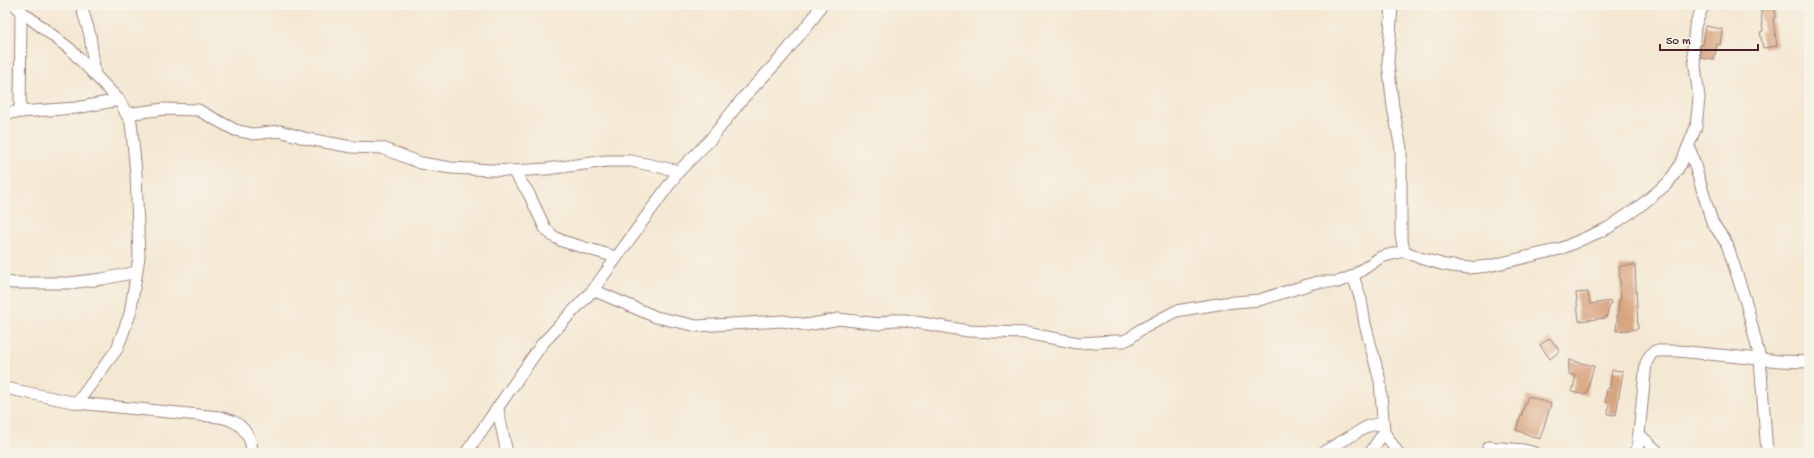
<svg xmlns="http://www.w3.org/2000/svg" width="1814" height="458" font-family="'Gochi Hand',sans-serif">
  <rect width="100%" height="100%" fill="#f7f3e8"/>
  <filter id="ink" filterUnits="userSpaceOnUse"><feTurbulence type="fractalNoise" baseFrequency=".025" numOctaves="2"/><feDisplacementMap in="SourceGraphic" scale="8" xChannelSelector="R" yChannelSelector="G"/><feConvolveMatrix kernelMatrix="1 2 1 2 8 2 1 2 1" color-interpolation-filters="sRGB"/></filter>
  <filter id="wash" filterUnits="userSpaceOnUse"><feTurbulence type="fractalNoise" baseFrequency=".012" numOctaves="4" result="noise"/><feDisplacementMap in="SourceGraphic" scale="16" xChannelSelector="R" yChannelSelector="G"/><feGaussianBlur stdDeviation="0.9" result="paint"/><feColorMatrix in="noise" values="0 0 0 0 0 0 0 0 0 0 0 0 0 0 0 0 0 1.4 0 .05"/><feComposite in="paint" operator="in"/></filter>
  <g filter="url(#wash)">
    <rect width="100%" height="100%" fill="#f4e8d3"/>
    <g id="blocks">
      <g fill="#d8a581">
        <path d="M1760,5H1774L1776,17L1773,18L1777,46L1763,48L1760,32L1763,31Z"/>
        <path d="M1705,26L1722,29L1720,45L1717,44L1714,60L1701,58L1700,44L1703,45Z"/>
        <path d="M1635,265L1638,329L1616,331L1619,300H1621L1619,266Z"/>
        <path d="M1588,292L1590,304L1611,301L1606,318L1579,321L1576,293Z"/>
        <path d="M1550,338L1560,351L1550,359L1540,345Z"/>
        <path d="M1569,360L1594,366L1586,395L1572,392L1576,376L1569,374Z"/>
        <path d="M1612,370L1623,371L1616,415L1608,414L1609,403L1605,402L1607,388H1610Z"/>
        <path d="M1528,396L1551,404L1540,439L1516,430Z"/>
      </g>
    </g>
  </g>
  <g filter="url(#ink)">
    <use href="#blocks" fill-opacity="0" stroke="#9f847f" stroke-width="1"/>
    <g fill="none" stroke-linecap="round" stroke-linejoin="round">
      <defs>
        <g id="street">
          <path d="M15,5L21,11L70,49L119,100L131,122L136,173L139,257L130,314L117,349L77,403"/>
          <path d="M81,5L90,35L95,75"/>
          <path d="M1392,5L1388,63L1393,107L1401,149V235L1404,251"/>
          <path d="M20,112L21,11"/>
          <path d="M5,113L76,108L119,100"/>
          <path d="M126,114L164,109L198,110L235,130L253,134L280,131L308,139L352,147L382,148L421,163L451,168L513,171L546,169L607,161H631L679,171"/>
          <path d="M1689,146L1712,222L1727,244L1747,306L1760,359L1767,453"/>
          <path d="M513,171L528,192L545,228L553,236L562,241L616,257"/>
          <path d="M1353,276L1361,300L1365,324L1380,381L1384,432L1398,453"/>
          <path d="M5,281L12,283H69L102,279L137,272"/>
          <path d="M593,290L656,317L697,326L783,321L807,325L839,319L879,324L892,320H904L968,331L1026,333L1078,343L1116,341H1124L1130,338L1140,330L1176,311L1224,303L1259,300L1317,282H1338L1353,276L1381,257L1404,251L1420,258L1445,265L1468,268L1489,266L1560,249L1608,228L1640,206L1668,183L1681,164L1696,127L1699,98L1693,49L1695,26L1702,8L1707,5"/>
          <path d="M5,388L77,403L219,417C223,418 228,419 232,421C243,425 254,441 251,453"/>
          <path d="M498,410L507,453"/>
          <path d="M1639,434L1659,453"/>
          <path d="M1488,447L1524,450L1535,453"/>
          <path d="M466,453L542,344L593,290L679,171L710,140L743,98L781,58L814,17L821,5"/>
          <path d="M1322,453L1368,426L1382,423"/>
          <path d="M1370,453L1384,432"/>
          <path d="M1637,453L1646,363L1651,354L1655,351H1678L1780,361L1809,362"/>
        </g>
      </defs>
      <use href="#street" stroke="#9f847f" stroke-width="13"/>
      <use href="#street" stroke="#fff" stroke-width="11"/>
    </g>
  </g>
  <rect width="1814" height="458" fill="none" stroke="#f7f3e8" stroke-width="20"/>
  <path d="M1660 44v6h98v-6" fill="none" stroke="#4a1f2b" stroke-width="2"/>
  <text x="1666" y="44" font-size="12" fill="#4a1f2b" stroke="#f7f3e8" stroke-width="3" paint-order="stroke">50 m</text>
</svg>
